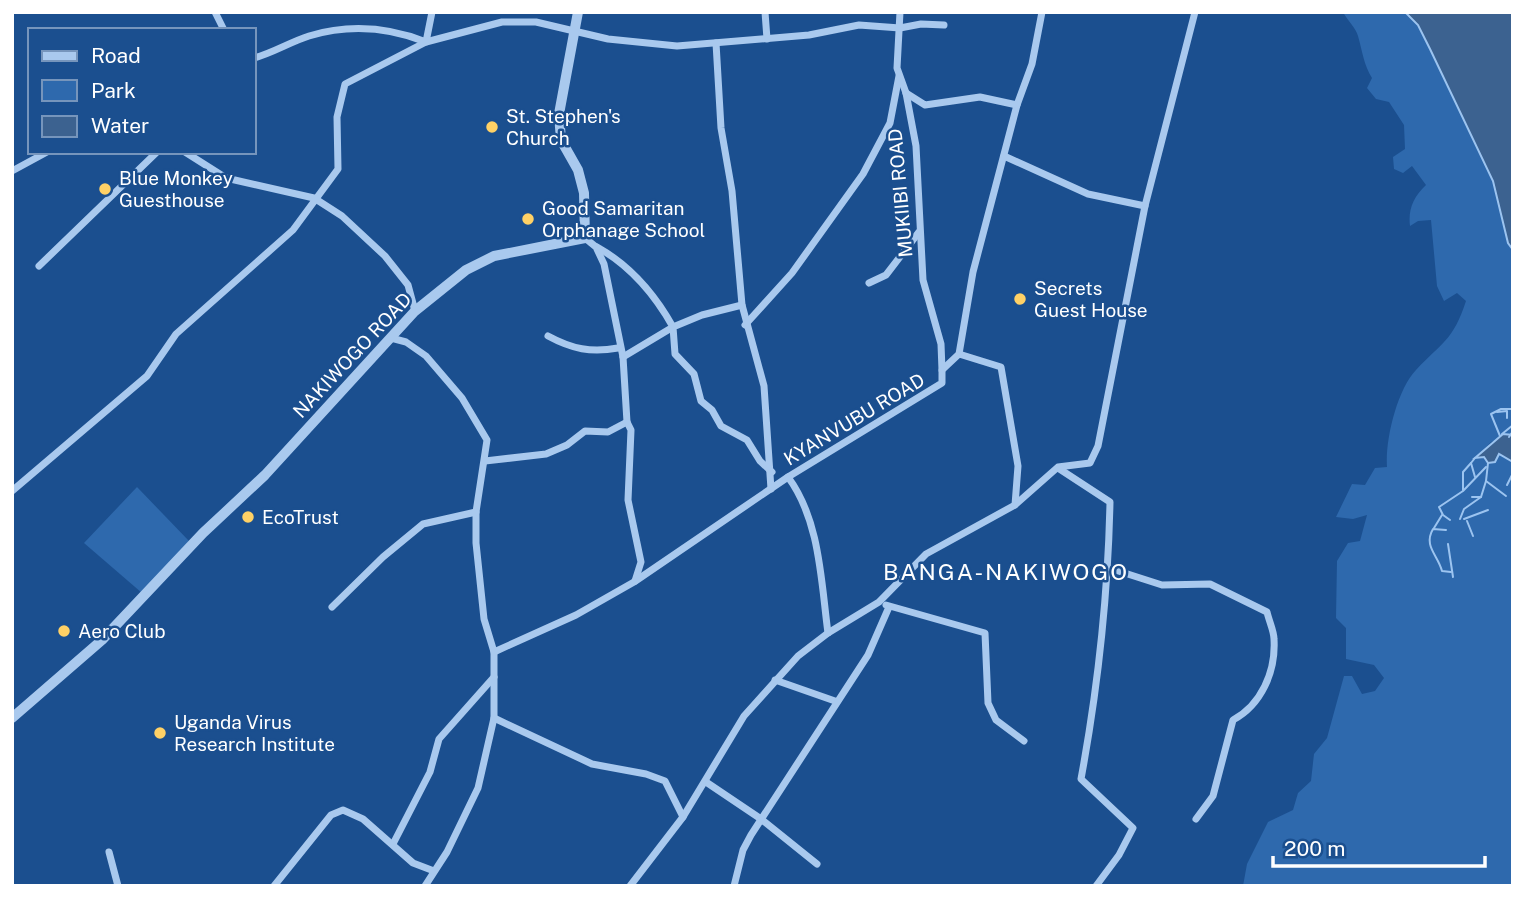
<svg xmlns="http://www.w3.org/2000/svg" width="1525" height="898" font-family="'Public Sans',sans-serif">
  <rect width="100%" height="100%" fill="#1b4f8f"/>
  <g fill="#2e69ad">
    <path d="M1343,12H1405L1418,25L1493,181L1508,243L1513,250V435L1491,442L1476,458L1499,454L1513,462V886H1243L1247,864L1268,822L1293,810L1298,793L1311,781L1314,754L1327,738L1344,676H1352L1362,694L1375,691L1384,678L1374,665L1346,659V628L1336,618L1337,561L1348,543L1360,541L1367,515L1353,519L1336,517L1352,484L1365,485L1375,468L1387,467C1385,440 1397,390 1416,370C1442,342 1453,341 1466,301L1457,293L1444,301L1437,286L1431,220L1418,221L1410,226C1408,210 1413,197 1426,185L1412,166L1403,173L1394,169L1393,157L1405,149L1404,125L1389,102L1376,99L1367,88L1372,78C1364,66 1362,50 1358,36C1356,28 1347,20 1343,12Z"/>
    <path d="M137,487L189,541L142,593L84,543Z"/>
  </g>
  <g fill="#3c6290" stroke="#9cc4f0" stroke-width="2">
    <path d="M1405,12H1513V250L1508,243L1493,181L1430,49L1418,25Z"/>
    <path d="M1503,434L1513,435V462L1499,454L1495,462L1488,463L1484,457L1475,458Z"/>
  </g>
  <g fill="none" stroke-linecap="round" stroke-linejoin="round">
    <g stroke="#9cc4f0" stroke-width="2">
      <path d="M1497,412L1507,411V418"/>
      <path d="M1502,434L1513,425"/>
      <path d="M1500,436L1491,414L1501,409H1513"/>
      <path d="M1509,437L1513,431"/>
      <path d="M1475,458L1471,463L1475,477"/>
      <path d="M1488,463L1486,481L1506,496"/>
      <path d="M1507,485L1513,473"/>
      <path d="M1463,490V472L1471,463"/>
      <path d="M1472,497H1481"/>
      <path d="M1460,519L1464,509L1481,497L1486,481"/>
      <path d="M1464,519L1488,510"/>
      <path d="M1450,520L1443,515L1439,507L1463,491L1486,467"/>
      <path d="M1467,521L1473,536"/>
      <path d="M1434,528L1442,515"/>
      <path d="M1446,530L1433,529C1423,546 1438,555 1442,571L1451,572"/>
      <path d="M1448,544L1453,577"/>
    </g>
    <g stroke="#a9c9ee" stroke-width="7">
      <path d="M215,12L224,30"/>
      <path d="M765,12L767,39"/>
      <path d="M900,12L897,68L906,93L916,146L923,280L941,344L942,370"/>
      <path d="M716,43L721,128L732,191L742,305L764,386L771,489"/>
      <path d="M254,58C273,53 290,42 309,36C349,24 388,27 426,42L432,12"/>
      <path d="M906,93L925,105L980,97L1017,105"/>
      <path d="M185,152L226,178L314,198L342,216L385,256L408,285L415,311"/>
      <path d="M1004,156L1088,194L1145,206"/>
      <path d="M12,171L47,152"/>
      <path d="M585,238L596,247L604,264L623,357L627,422L631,430L628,500L641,562L635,581"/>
      <path d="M597,247C631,266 654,293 673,327L623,357"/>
      <path d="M39,266L157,152"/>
      <path d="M869,283L886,275L919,232"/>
      <path d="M742,305L702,315L673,327L675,354L694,374L701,401L712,410L721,426L747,440L760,461L772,472"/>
      <path d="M745,325L792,273L863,174L890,123L899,76"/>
      <path d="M548,336C572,349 591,353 618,348"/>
      <path d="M391,338L406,342L426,356L462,398L487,440L476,512V543L484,619L494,652V718L478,788L447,852L425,886"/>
      <path d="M959,354L1001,367L1018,466L1015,505"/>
      <path d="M485,461L546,454L567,445L585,431L608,432L627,422"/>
      <path d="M1058,468L1110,502C1108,595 1098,687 1081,779L1133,828L1119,855L1096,886"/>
      <path d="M788,477C820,520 821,581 828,633"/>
      <path d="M12,491L147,376L176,334L293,230L338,169L337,117L345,84L426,42L502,22H536L608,39L677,46L809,35L859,25L900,28L921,24L944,25"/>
      <path d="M1109,568L1162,585L1210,584L1267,612C1269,621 1274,631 1274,639C1276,672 1261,705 1233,720L1213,796L1196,819"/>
      <path d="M886,605L985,633L988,703L996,720L1024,741"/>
      <path d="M332,607L383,557L423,524L476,512"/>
      <path d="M494,652L576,615L634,582L788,477L942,383V370L959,354L973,272L1017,105L1032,64L1042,12"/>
      <path d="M775,680L835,701"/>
      <path d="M494,718L592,764L646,774L665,781L683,817"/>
      <path d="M706,782L761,819L817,864"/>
      <path d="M393,844L430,772L439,739L494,677"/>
      <path d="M109,852L118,886"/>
      <path d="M274,886L331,815L343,810L363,819L413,863L434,871"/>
      <path d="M630,886L683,817L744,716L798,656L828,633L879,602L926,554L1015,505L1058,467L1090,463L1098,446L1145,206L1195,12"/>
      <path d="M734,886L743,850L751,835L868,655L889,607"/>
    </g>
    <path stroke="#a9c9ee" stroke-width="10" d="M12,718L102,640L203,533L265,475L415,311L466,270L494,256L585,238L584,193L578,170L561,140L559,114L578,12"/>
  </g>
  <g fill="#ffd166" stroke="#1b4f8f" stroke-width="2.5">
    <circle cx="492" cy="127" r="7"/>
    <circle cx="105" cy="189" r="7"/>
    <circle cx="528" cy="219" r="7"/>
    <circle cx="1020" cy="299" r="7"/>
    <circle cx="248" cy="517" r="7"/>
    <circle cx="64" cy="631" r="7"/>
    <circle cx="160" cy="733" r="7"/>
  </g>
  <g text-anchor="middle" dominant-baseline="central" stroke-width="5" stroke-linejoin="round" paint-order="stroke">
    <g font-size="19" fill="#fff" stroke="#1b4f8f" text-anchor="start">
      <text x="506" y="116">St. Stephen's<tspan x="506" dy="22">Church</tspan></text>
      <text x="119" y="178">Blue Monkey<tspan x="119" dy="22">Guesthouse</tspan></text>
      <text x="542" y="208">Good Samaritan<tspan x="542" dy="22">Orphanage School</tspan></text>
      <text x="1034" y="288">Secrets<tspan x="1034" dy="22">Guest House</tspan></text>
      <text x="262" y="517">EcoTrust</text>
      <text x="78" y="631">Aero Club</text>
      <text x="174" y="722">Uganda Virus<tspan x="174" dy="22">Research Institute</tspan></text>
    </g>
    <g font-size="19" fill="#fff" stroke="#1b4f8f">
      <text transform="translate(900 193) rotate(-95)">MUKIIBI ROAD</text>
      <text transform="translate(352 355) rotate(-47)">NAKIWOGO ROAD</text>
      <text transform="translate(854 419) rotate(-31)">KYANVUBU ROAD</text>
    </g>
    <g font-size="23" letter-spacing="2" fill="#fff" stroke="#1b4f8f">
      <text x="1006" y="571">BANGA-NAKIWOGO</text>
    </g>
  </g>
  <rect width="1525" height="898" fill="none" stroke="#ffffff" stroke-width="28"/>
  <rect x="28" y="28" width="228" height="126" fill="#1b4f8f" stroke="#7695bc" stroke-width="2"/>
  <rect x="42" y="51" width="35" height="10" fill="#a9c9ee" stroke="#7695bc" stroke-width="2"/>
  <text x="91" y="63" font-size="21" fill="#ffffff">Road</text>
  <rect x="42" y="80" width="35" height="21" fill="#2e69ad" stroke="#7695bc" stroke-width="2"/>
  <text x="91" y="98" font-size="21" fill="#ffffff">Park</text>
  <rect x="42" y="116" width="35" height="21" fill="#3c6290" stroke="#7695bc" stroke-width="2"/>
  <text x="91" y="133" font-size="21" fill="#ffffff">Water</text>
  <path d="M1273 856v10h212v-10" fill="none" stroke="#ffffff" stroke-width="3.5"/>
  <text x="1284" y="856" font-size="21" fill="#ffffff" stroke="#1b4f8f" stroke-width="5" paint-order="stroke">200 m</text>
</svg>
